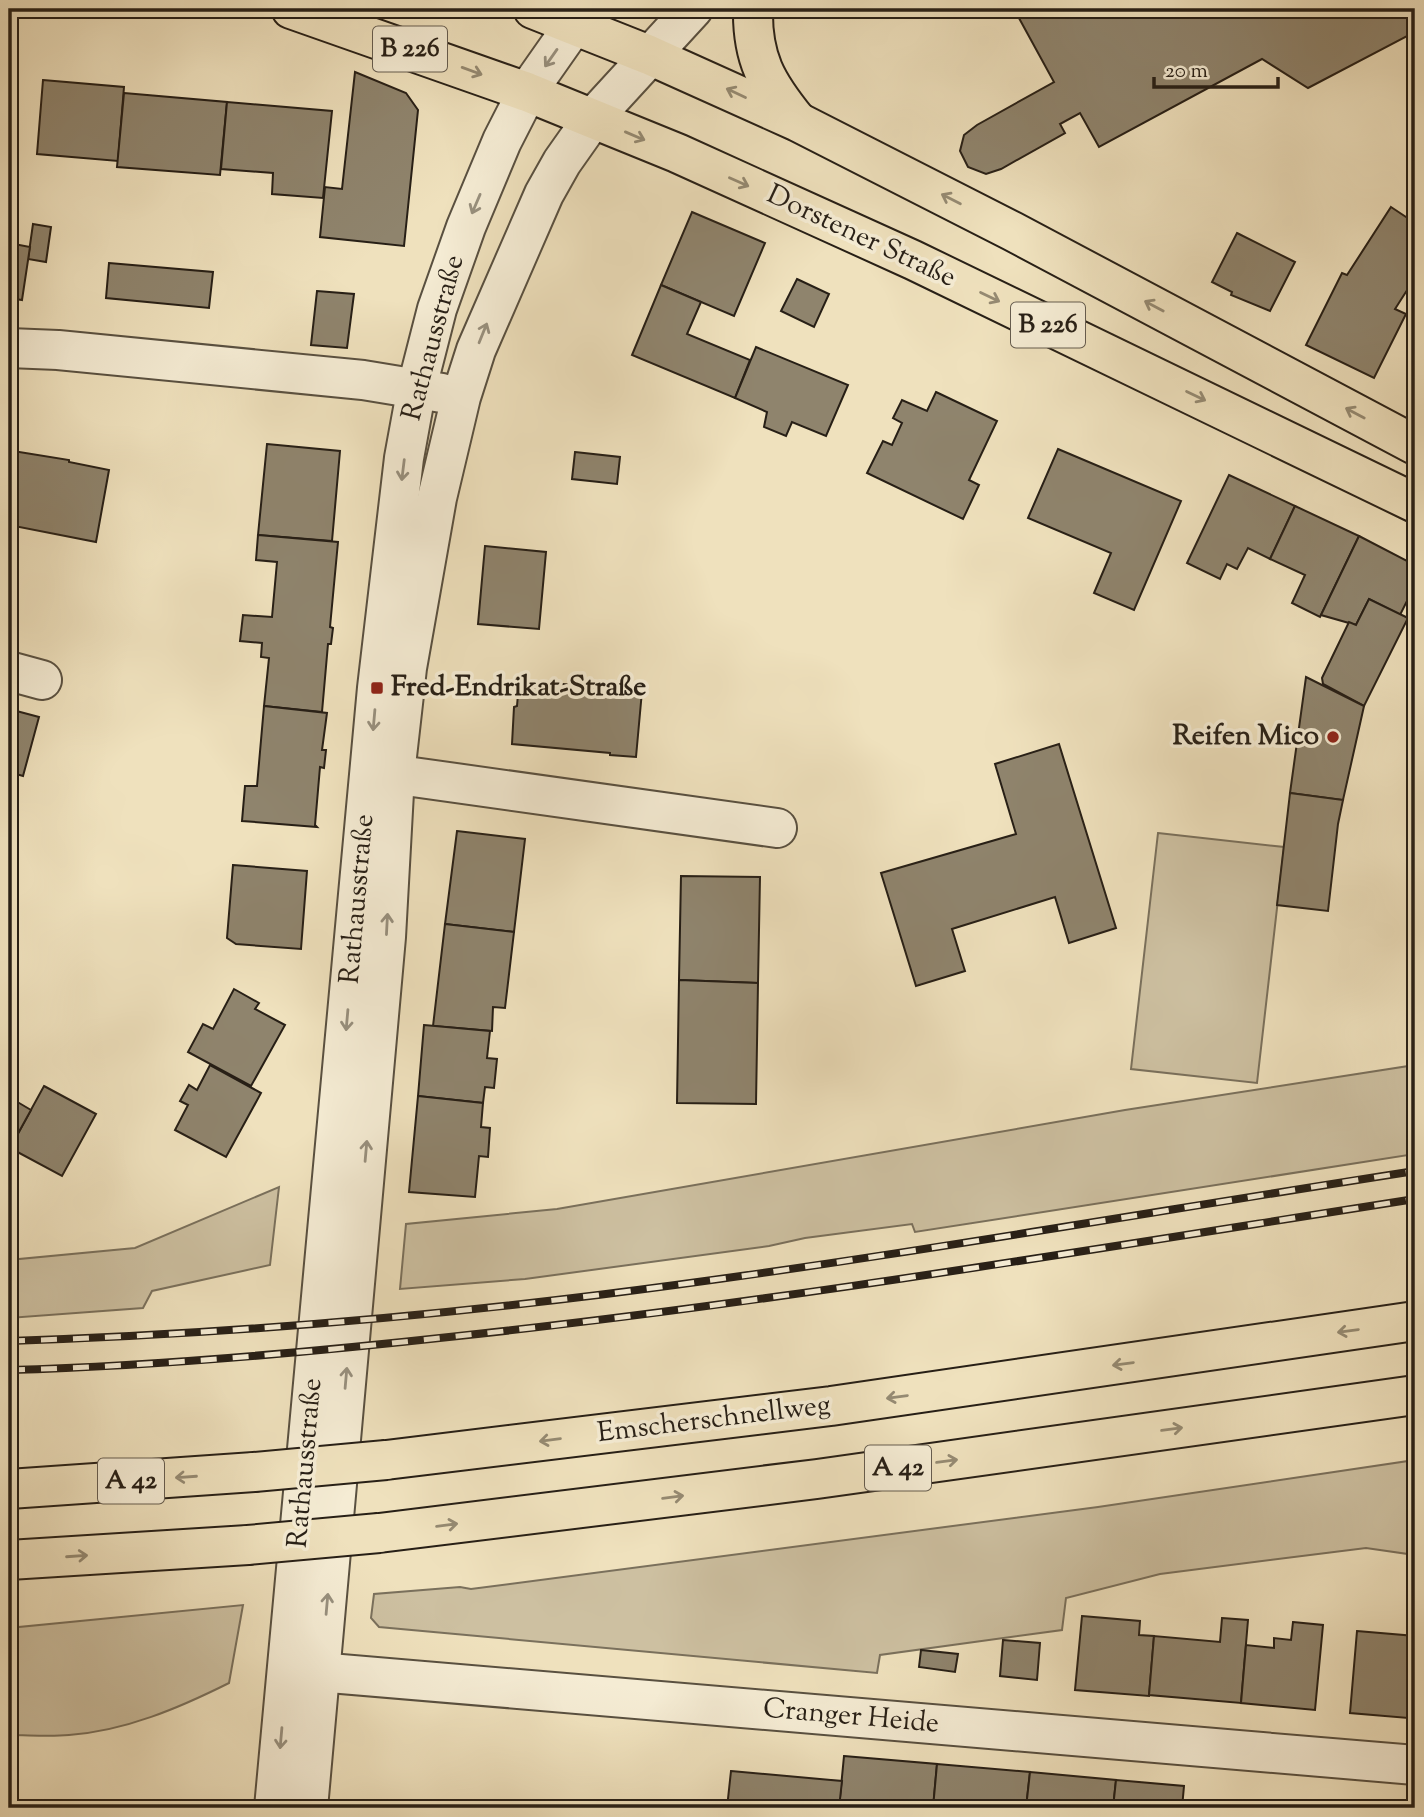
<svg xmlns="http://www.w3.org/2000/svg" width="1424" height="1817" font-family="'Sorts Mill Goudy',serif">
  <rect width="100%" height="100%" fill="#efe1bd"/>
  <filter id="stains"><feTurbulence type="fractalNoise" baseFrequency=".00286" numOctaves="4"/><feColorMatrix values="0 0 0 0 .2 0 0 0 0 .09 0 0 0 0 .02 0 0 0 .5 -.17"/></filter>
  <radialGradient id="worn" r=".72"><stop offset=".6" stop-color="#630" stop-opacity="0"/><stop offset="1" stop-color="#630" stop-opacity=".3"/></radialGradient>
  <g fill="#cdc0a1" stroke="#7a705c" stroke-width="2">
    <path d="M1158,833L1284,847L1257,1083L1131,1069Z"/>
    <path d="M1415,1065V1154L915,1232L912,1224L805,1238L769,1246L525,1279L400,1289L406,1224L557,1209L1125,1110Z"/>
    <path d="M279,1187L270,1265L152,1291L143,1308L9,1318V1260L135,1248Z"/>
    <path d="M1415,1460V1555L1366,1548L1160,1574L1066,1598L1062,1630L880,1655L877,1673L379,1627L371,1618L374,1594L460,1587L471,1589L1098,1507Z"/>
    <path d="M243,1605L229,1683C179,1708 125,1731 69,1735C49,1737 29,1735 9,1735V1628Z"/>
  </g>
  <g fill="#8f846d" stroke="#271f16" stroke-width="2">
    <path d="M1014,9H1414L1415,32L1308,88L1262,59L1099,147L1080,113L1060,124L1065,133L1001,169L986,174L968,167L960,151L964,135L977,125L1054,82Z"/>
    <path d="M355,72L406,93L418,110L404,246L320,237L325,187L342,189Z"/>
    <path d="M43,80L124,87L118,161L37,154Z"/>
    <path d="M124,93L227,102L220,175L117,167Z"/>
    <path d="M227,102L332,111L323,198L272,194L273,173L221,169Z"/>
    <path d="M1391,207L1415,223V286L1411,284L1395,309L1406,314L1374,378L1306,345L1342,273L1347,275Z"/>
    <path d="M692,212L765,243L734,316L661,285Z"/>
    <path d="M33,224L51,227L46,262L28,259Z"/>
    <path d="M1237,233L1295,262L1270,311L1231,295L1232,292L1212,282Z"/>
    <path d="M9,243L30,247L22,300L9,298Z"/>
    <path d="M109,263L213,272L209,308L106,298Z"/>
    <path d="M797,279L829,294L814,327L781,311Z"/>
    <path d="M661,285L701,302L687,334L750,360L735,398L632,355Z"/>
    <path d="M317,291L354,294L347,348L311,345Z"/>
    <path d="M756,347L848,385L826,436L792,422L786,436L764,427L767,412L735,398Z"/>
    <path d="M936,392L997,421L969,480L979,485L963,519L867,473L883,441L892,445L902,423L893,418L902,400L927,411Z"/>
    <path d="M267,444L340,451L332,541L258,535Z"/>
    <path d="M1058,449L1181,501L1134,610L1094,593L1111,553L1028,518Z"/>
    <path d="M13,451L69,460V462L109,470L96,542L9,525V469Z"/>
    <path d="M575,452L620,457L617,484L572,479Z"/>
    <path d="M1229,475L1295,506L1270,559L1248,548L1237,569L1227,564L1220,579L1187,563Z"/>
    <path d="M1295,506L1359,536L1320,617L1292,603L1305,575L1270,559Z"/>
    <path d="M258,535L338,542L330,627L333,628L331,644H328L322,712L264,706L269,658L261,657L262,643L240,641L243,615L272,617L277,562L256,560Z"/>
    <path d="M1359,536L1415,565V585L1400,615L1369,599L1356,625L1321,615Z"/>
    <path d="M485,546L546,552L539,629L478,624Z"/>
    <path d="M1369,599L1408,618L1364,706L1323,684L1322,678L1349,622L1356,625Z"/>
    <path d="M1306,677L1364,706L1343,800L1290,793Z"/>
    <path d="M517,680L642,691L636,757L610,755V753L512,744L514,707L517,706L519,682Z"/>
    <path d="M264,706L327,713L322,750H326L324,768L320,767L315,825L317,827L242,821L245,786H257Z"/>
    <path d="M9,709L39,717L23,776L9,772Z"/>
    <path d="M1059,744L1116,928L1069,943L1055,897L952,929L965,971L916,986L881,873L1016,834L995,764Z"/>
    <path d="M1290,793L1343,800L1338,824L1328,911L1277,905Z"/>
    <path d="M457,831L525,839L514,932L445,924Z"/>
    <path d="M233,865L307,871L301,949L236,944L227,938Z"/>
    <path d="M681,876L760,877L758,983L679,980Z"/>
    <path d="M445,924L514,932L505,1008L493,1007L492,1031L433,1026Z"/>
    <path d="M679,980L758,983L756,1104L677,1103Z"/>
    <path d="M234,989L259,1003L255,1009L285,1025L251,1086L188,1052L203,1024L213,1029Z"/>
    <path d="M424,1025L490,1031L487,1058L497,1059L494,1088L485,1087L483,1103L418,1096Z"/>
    <path d="M210,1065L261,1093L226,1157L175,1130L188,1105L180,1101L189,1085L197,1090Z"/>
    <path d="M44,1086L96,1114L62,1176L10,1148Z"/>
    <path d="M418,1096L483,1103L481,1127L490,1128L488,1157L479,1156L475,1197L409,1192Z"/>
    <path d="M9,1097L31,1110L10,1148L9,1147Z"/>
    <path d="M1082,1616L1140,1621L1139,1635L1154,1636L1149,1696L1075,1690Z"/>
    <path d="M1222,1618L1248,1620L1241,1703L1149,1695L1154,1636L1220,1642Z"/>
    <path d="M1293,1622L1323,1625L1315,1710L1241,1703L1246,1645L1274,1648V1638L1291,1640Z"/>
    <path d="M1357,1631L1415,1636L1408,1718L1350,1713Z"/>
    <path d="M1003,1640L1040,1643L1037,1680L1000,1676Z"/>
    <path d="M921,1650L958,1654L955,1672L919,1667Z"/>
    <path d="M1412,1681L1415,1682V1718L1408,1717Z"/>
    <path d="M844,1756L937,1764L933,1808H839Z"/>
    <path d="M937,1764L1030,1772L1026,1808H933Z"/>
    <path d="M731,1771L842,1781L839,1808H727Z"/>
    <path d="M1030,1772L1116,1780L1113,1808H1026Z"/>
    <path d="M1116,1780L1184,1786L1182,1808H1113Z"/>
  </g>
  <g fill="none" stroke-linecap="round" stroke-linejoin="round">
    <defs>
      <g id="minor">
        <path d="M9,348L58,350L363,380L442,393"/>
        <path d="M9,671L42,680"/>
        <path d="M370,771L777,828"/>
        <path d="M294,1670L1415,1765"/>
        <path d="M274,1808L377,688L404,458L417,387L437,309L466,227L502,141L527,92L574,25L589,9"/>
        <path d="M308,1808L386,937L395,774L407,668L437,498L461,397L476,350L544,194L562,162L593,118L693,9"/>
      </g>
      <g id="major">
        <path d="M291,9L527,92L677,153L913,260L1415,503"/>
        <path d="M533,9L649,55L798,122L1012,231L1415,445"/>
        <path d="M753,9C752,58 766,83 797,121"/>
      </g>
      <g id="highway">
        <path d="M386,1460L831,1406L1415,1321"/>
        <path d="M9,1489L254,1472"/>
        <path d="M379,1533L817,1479L1415,1395"/>
        <path d="M9,1560L248,1545"/>
      </g>
    </defs>
    <use href="#minor" stroke="#595040" stroke-width="42"/>
    <use href="#major" stroke="#271f16" stroke-width="42"/>
    <use href="#highway" stroke="#271f16" stroke-width="42"/>
    <use href="#minor" stroke="#f5ecd4" stroke-width="38"/>
    <use href="#major" stroke="#efe1bd" stroke-width="38"/>
    <use href="#highway" stroke="#efe1bd" stroke-width="38"/>
    <defs>
      <g id="rail">
        <path d="M9,1341C205,1335 403,1319 598,1295C871,1261 1143,1213 1415,1171"/>
        <path d="M9,1370C156,1366 303,1353 449,1337C773,1303 1094,1249 1415,1199"/>
      </g>
    </defs>
    <use href="#rail" stroke="#271f16" stroke-width="8"/>
    <use href="#rail" stroke="#f5ecd4" stroke-width="5" stroke-dasharray="16" stroke-linecap="butt"/>
    <defs>
      <g id="highway-bridge">
        <path d="M254,1472L386,1460"/>
        <path d="M248,1545L379,1533"/>
      </g>
    </defs>
    <use href="#highway-bridge" stroke="#271f16" stroke-width="42" stroke-linecap="butt"/>
    <use href="#highway-bridge" stroke="#efe1bd" stroke-width="38"/>
  </g>
  <defs><path id="oneway-shaft" d="M-6 0H5M1.5-3L5.5 0L1.5 3" fill="none" stroke-width="1.6" stroke-linecap="round" stroke-linejoin="round" transform="scale(1.75)"/></defs>
  <g stroke="#98907e">
    <use href="#oneway-shaft" transform="translate(551 58) rotate(125)"/>
    <use href="#oneway-shaft" transform="translate(476 204) rotate(113)"/>
    <use href="#oneway-shaft" transform="translate(483 333) rotate(-68)"/>
    <use href="#oneway-shaft" transform="translate(403 470) rotate(97)"/>
    <use href="#oneway-shaft" transform="translate(374 720) rotate(95)"/>
    <use href="#oneway-shaft" transform="translate(387 924) rotate(-87)"/>
    <use href="#oneway-shaft" transform="translate(347 1020) rotate(95)"/>
    <use href="#oneway-shaft" transform="translate(366 1151) rotate(-85)"/>
    <use href="#oneway-shaft" transform="translate(346 1378) rotate(-85)"/>
    <use href="#oneway-shaft" transform="translate(327 1604) rotate(-85)"/>
    <use href="#oneway-shaft" transform="translate(281 1738) rotate(95)"/>
  </g>
  <g stroke="#958a72">
    <use href="#oneway-shaft" transform="translate(472 71) rotate(20)"/>
    <use href="#oneway-shaft" transform="translate(736 93) rotate(-155)"/>
    <use href="#oneway-shaft" transform="translate(635 136) rotate(23)"/>
    <use href="#oneway-shaft" transform="translate(739 182) rotate(24)"/>
    <use href="#oneway-shaft" transform="translate(951 199) rotate(-153)"/>
    <use href="#oneway-shaft" transform="translate(990 297) rotate(26)"/>
    <use href="#oneway-shaft" transform="translate(1154 306) rotate(-152)"/>
    <use href="#oneway-shaft" transform="translate(1196 396) rotate(26)"/>
    <use href="#oneway-shaft" transform="translate(1355 413) rotate(-152)"/>
    <use href="#oneway-shaft" transform="translate(1348 1331) rotate(172)"/>
    <use href="#oneway-shaft" transform="translate(1123 1364) rotate(172)"/>
    <use href="#oneway-shaft" transform="translate(897 1397) rotate(172)"/>
    <use href="#oneway-shaft" transform="translate(1172 1429) rotate(-8)"/>
    <use href="#oneway-shaft" transform="translate(550 1440) rotate(173)"/>
    <use href="#oneway-shaft" transform="translate(947 1461) rotate(-8)"/>
    <use href="#oneway-shaft" transform="translate(186 1477) rotate(176)"/>
    <use href="#oneway-shaft" transform="translate(673 1497) rotate(-7)"/>
    <use href="#oneway-shaft" transform="translate(447 1525) rotate(-7)"/>
    <use href="#oneway-shaft" transform="translate(77 1556) rotate(-4)"/>
  </g>
  <g fill="#8f2418" stroke="#f5ecd4" stroke-width="2.5">
    <rect x="370" y="681" width="14" height="14" rx="3.5"/>
    <circle cx="1333" cy="737" r="7"/>
  </g>
  <g text-anchor="middle" dominant-baseline="central" stroke-width="7" stroke-linejoin="round" paint-order="stroke">
    <g fill="#f5ecd4" stroke="#655c4f" stroke-width="2">
      <rect x="373" y="26.5" width="74" height="45" rx="5"/>
      <rect x="1011" y="302.5" width="74" height="45" rx="5"/>
      <rect x="865" y="1445.5" width="66" height="45" rx="5"/>
      <rect x="98" y="1458.5" width="66" height="45" rx="5"/>
    </g>
    <g font-size="26" font-weight="bold" fill="#271f16">
      <text x="410" y="49">B 226</text>
      <text x="1048" y="325">B 226</text>
      <text x="898" y="1468">A 42</text>
      <text x="131" y="1481">A 42</text>
    </g>
    <g font-size="28" fill="#271f16" stroke="#f5ecd4">
      <text transform="translate(861 237) rotate(25)">Dorstener Straße</text>
      <text transform="translate(434 338) rotate(-75)">Rathausstraße</text>
      <text transform="translate(358 899) rotate(-85)">Rathausstraße</text>
      <text transform="translate(714 1420) rotate(-7)">Emscherschnellweg</text>
      <text transform="translate(306 1463) rotate(-85)">Rathausstraße</text>
      <text transform="translate(851 1717) rotate(5)">Cranger Heide</text>
    </g>
    <g font-size="28" font-weight="bold" fill="#271f16" stroke="#f5ecd4" text-anchor="start">
      <text x="391" y="688">Fred-Endrikat-Straße</text>
      <text x="1319" y="737" text-anchor="end">Reifen Mico</text>
    </g>
  </g>
  <rect width="1424" height="1817" fill="none" stroke="#efe1bd" stroke-width="35"/>
  <rect x="10" y="10" width="1403" height="1796" fill="none" stroke="#271f16" stroke-width="3.5"/>
  <rect x="18" y="18" width="1389" height="1782" fill="none" stroke="#271f16" stroke-width="2"/>
  <path d="M1154 77v10h124v-10" fill="none" stroke="#271f16" stroke-width="3.5"/>
  <text x="1165" y="77" font-size="21" fill="#271f16" stroke="#f5ecd4" stroke-width="5" paint-order="stroke">20 m</text>
  <rect width="100%" height="100%" filter="url(#stains)"/>
  <rect width="100%" height="100%" fill="url(#worn)"/>
</svg>
